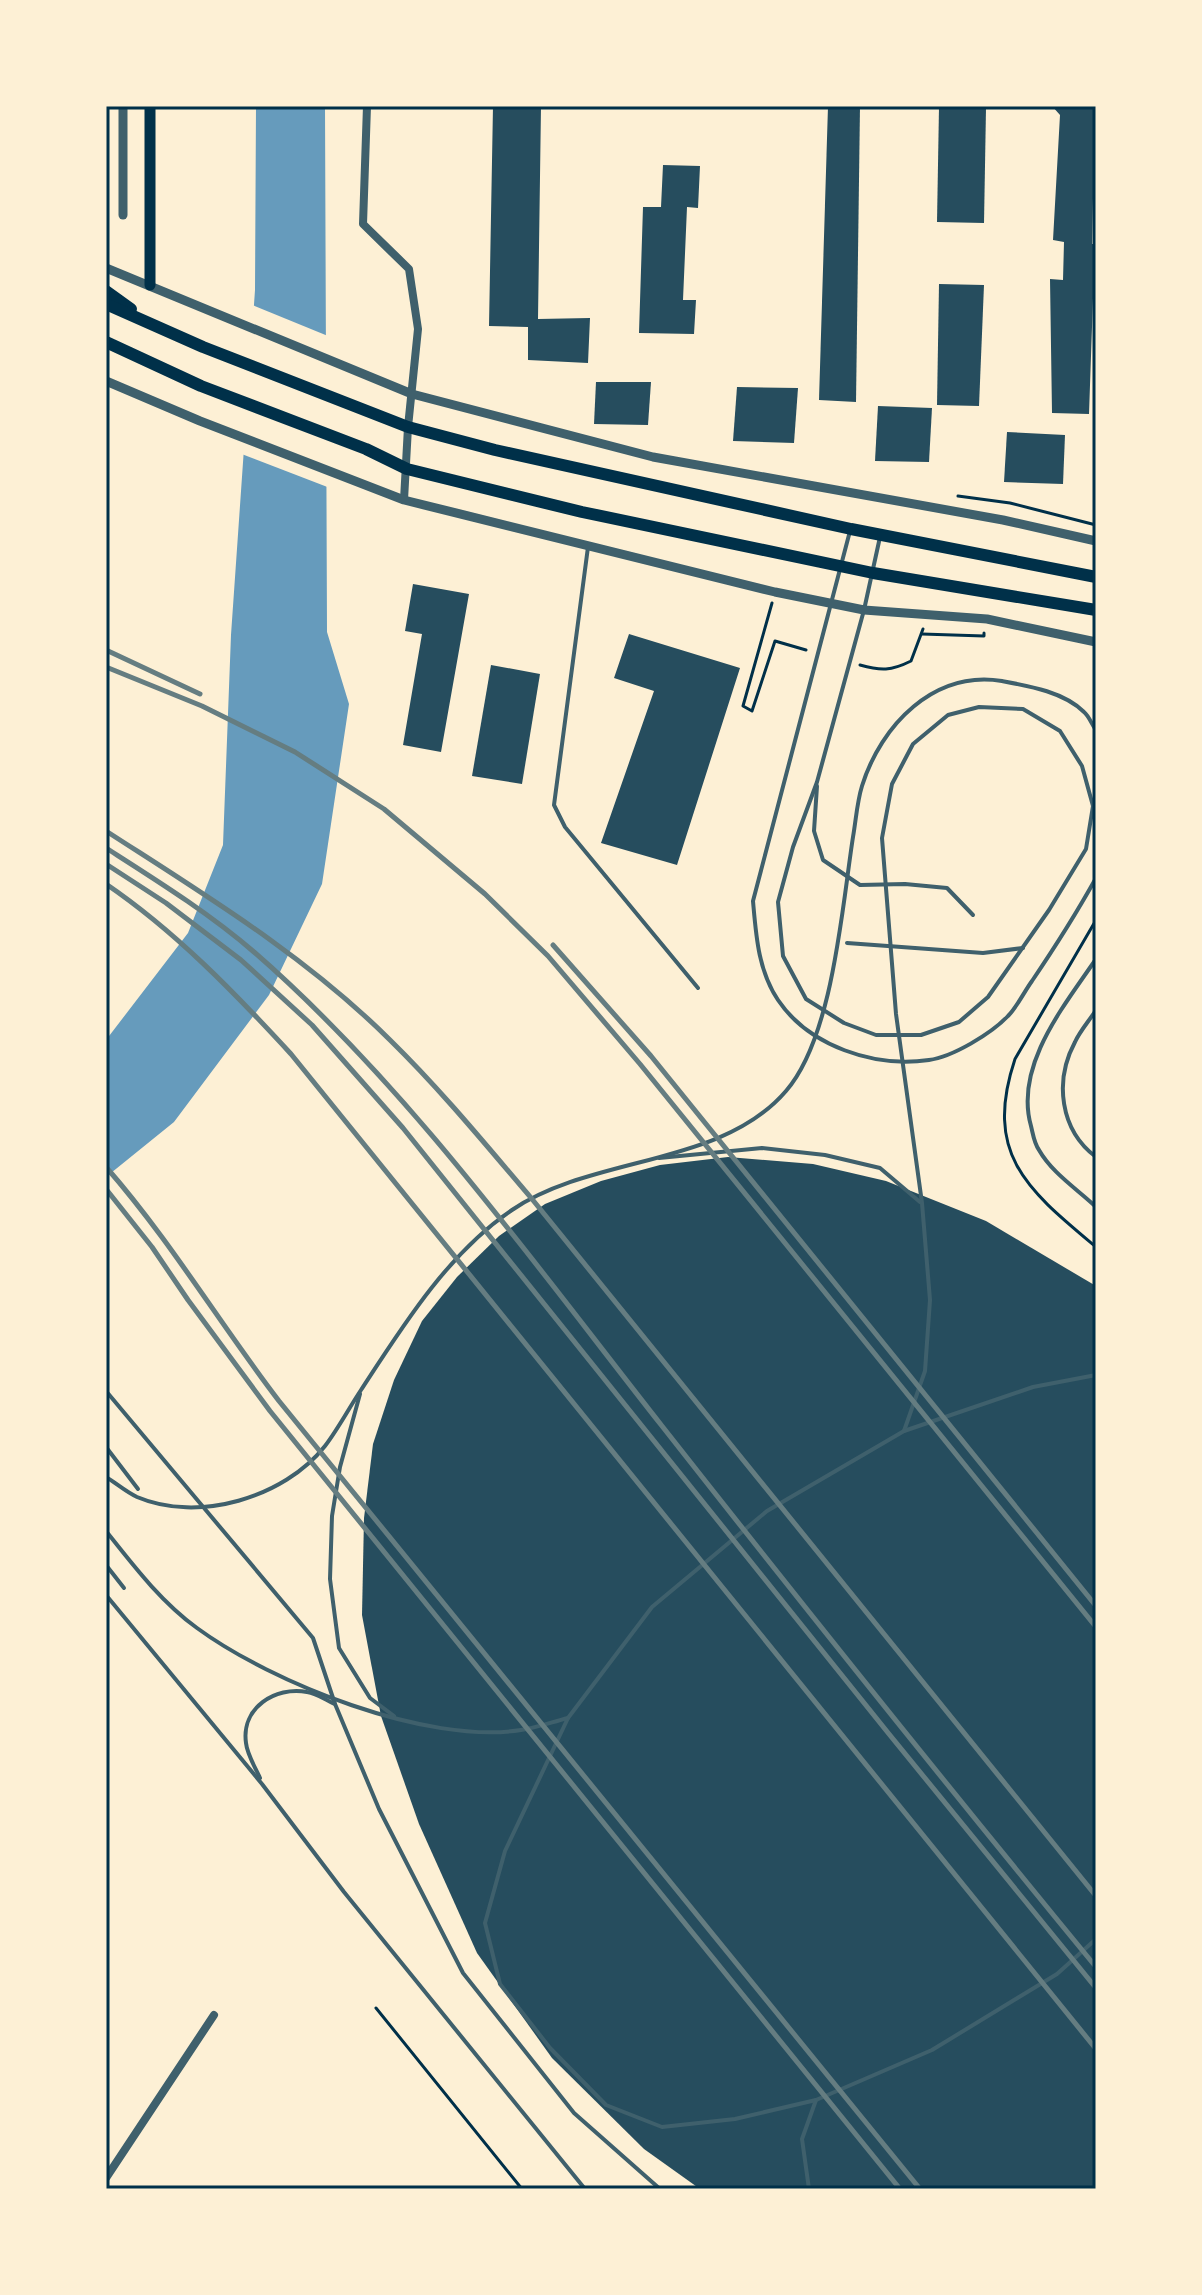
<svg xmlns="http://www.w3.org/2000/svg" width="1202" height="2295" font-family="Signika,sans-serif">
  <rect width="100%" height="100%" fill="#fdf0d5"/>
  <path fill="#669bbc" d="M256,106H325L327,632L349,704L322,884L269,995L174,1122L106,1177V1040L188,933L223,845L231,635L255,290Z"/>
  <path fill="#fdf0d5" d="M250,304L328,336L330,488L239,453Z"/>
  <g fill="#264d5e">
    <path d="M493,106H541L538,319L590,318L588,363L528,360V327L489,326Z"/>
    <path d="M828,106H860L856,402L819,400Z"/>
    <path d="M1052,106H1095L1092,244H1096V299L1093,298L1089,414L1052,413L1050,279L1063,280L1064,242L1053,240L1060,115Z"/>
    <path d="M939,107L986,108L984,223L937,222Z"/>
    <path d="M663,165L700,166L698,208L687,207L683,300H696L694,334L639,333L643,207H661Z"/>
    <path d="M939,284L984,285L979,406L937,405Z"/>
    <path d="M596,382H651L648,425L594,424Z"/>
    <path d="M737,387L798,388L794,443L733,441Z"/>
    <path d="M878,406L932,408L929,462L875,461Z"/>
    <path d="M1007,432L1065,435L1063,484L1004,482Z"/>
    <path d="M413,584L469,594L441,752L403,745L422,634L405,631Z"/>
    <path d="M629,634L740,668L677,865L601,843L654,691L614,678Z"/>
    <path d="M491,665L540,674L522,784L472,776Z"/>
    <path d="M728,1157L813,1164L886,1181L986,1221L1096,1286V2189H700L644,2149L552,2058L477,1953L419,1824L381,1716L362,1615L364,1518L373,1444L394,1380L422,1321L457,1277L499,1236L545,1204L601,1181L660,1165Z"/>
  </g>
  <g fill="none" stroke-linecap="round" stroke-linejoin="round">
    <g stroke="#003049" stroke-width="3">
      <path d="M958,496L1010,503L1096,525"/>
      <path d="M772,603L743,706L752,711L775,641L806,650"/>
      <path d="M922,634L984,636V633"/>
      <path d="M860,665C881,671 891,671 911,661L923,629"/>
      <path d="M1096,920L1015,1059C983,1155 1028,1190 1096,1247"/>
      <path d="M376,2008L522,2189"/>
    </g>
    <g stroke="#3f606c" stroke-width="4">
      <path d="M850,531L753,901C756,935 758,970 778,1000C809,1046 874,1068 929,1060C952,1057 991,1034 1008,1016C1017,1007 1024,992 1032,981C1055,947 1076,914 1096,878"/>
      <path d="M880,537L864,610L817,782L793,847L778,902L783,956L806,999L844,1023L876,1035H921L959,1022L988,997L1049,910L1086,849L1093,806L1082,766L1060,731L1023,709L979,707L948,715L913,744L892,784L882,838L896,1014L922,1203L930,1300L925,1371L904,1431"/>
      <path d="M588,547L554,805L565,827L698,988"/>
      <path d="M817,786L814,831L823,860L860,885L905,884L947,888L973,915"/>
      <path d="M847,943L983,953L1023,948"/>
      <path d="M1096,959C1064,1006 1014,1066 1031,1126C1033,1134 1034,1143 1039,1150C1052,1173 1077,1189 1096,1207"/>
      <path d="M1096,1010C1089,1021 1080,1031 1075,1042C1054,1081 1060,1130 1096,1157"/>
      <path d="M659,1158L762,1148L825,1155L880,1168L920,1202"/>
      <path d="M1096,1375L1033,1387L904,1431L767,1511L652,1607L568,1718L505,1851L485,1923L500,1984L550,2048L606,2105L662,2127L735,2119L816,2100L932,2050L1057,1974L1096,1939"/>
      <path d="M106,1391L313,1638L335,1704L379,1809L463,1973L574,2113L660,2189"/>
      <path d="M360,1394L340,1467L332,1516L330,1579L339,1648L370,1698L394,1716"/>
      <path d="M106,1447L138,1489"/>
      <path d="M106,1477C116,1483 126,1492 137,1497C198,1523 284,1498 325,1446C338,1429 349,1408 361,1390C402,1327 448,1253 512,1210C593,1155 721,1167 786,1091C833,1037 842,907 853,837C856,820 857,802 862,786C881,725 934,670 1002,681C1029,686 1064,692 1084,712C1089,716 1092,725 1096,730"/>
      <path d="M106,1531C133,1565 161,1602 197,1628C272,1683 427,1745 521,1730C536,1728 552,1722 568,1718"/>
      <path d="M106,1565L124,1588"/>
      <path d="M106,1595L262,1784L344,1892L585,2189"/>
      <path d="M260,1778C255,1767 247,1754 246,1743C241,1708 275,1686 307,1692C316,1693 326,1700 335,1704"/>
      <path d="M809,2189L802,2139L816,2100"/>
    </g>
    <g stroke="#3f606c" stroke-width="8">
      <path d="M367,106L363,224L409,269L418,329L408,427L404,500"/>
      <path d="M106,2178L214,2015"/>
    </g>
    <g stroke="#3f606c" stroke-width="9">
      <path d="M123,215V106"/>
      <path d="M106,268L412,394L653,457L1003,520L1096,541"/>
      <path d="M106,381L200,421L404,500L775,592L864,610L987,619L1096,642"/>
    </g>
    <path stroke="#003049" stroke-width="11" d="M150,106V285"/>
    <g stroke="#003049" stroke-width="12">
      <path d="M106,291L131,309"/>
      <path d="M106,304L203,347L408,427L495,450L851,529L1096,577"/>
      <path d="M106,342L201,386L366,449L407,469L582,512L873,573L1096,610"/>
    </g>
    <g stroke="#657d81" stroke-width="5">
      <path d="M106,650L200,694"/>
      <path d="M106,667L202,706L295,752L384,809L485,894L548,956L640,1064L1096,1627"/>
      <path d="M106,831C205,895 306,956 390,1040C441,1090 486,1145 532,1199L1096,1896"/>
      <path d="M106,848C156,880 209,913 254,952C408,1086 536,1266 662,1426C805,1608 949,1788 1096,1967"/>
      <path d="M106,864L166,903L241,960L312,1025L403,1128L889,1734L1096,1988"/>
      <path d="M106,884C175,931 234,992 291,1054L1096,2049"/>
      <path d="M553,945L651,1056L1096,1606"/>
      <path d="M106,1167C170,1240 220,1324 279,1401L920,2189"/>
      <path d="M106,1189L152,1247L188,1300L270,1411L900,2189"/>
    </g>
  </g>
  <rect width="1202" height="2295" fill="none" stroke="#fdf0d5" stroke-width="216"/>
  <rect x="108" y="108" width="986" height="2079" fill="none" stroke="#003049" stroke-width="3"/>
</svg>
